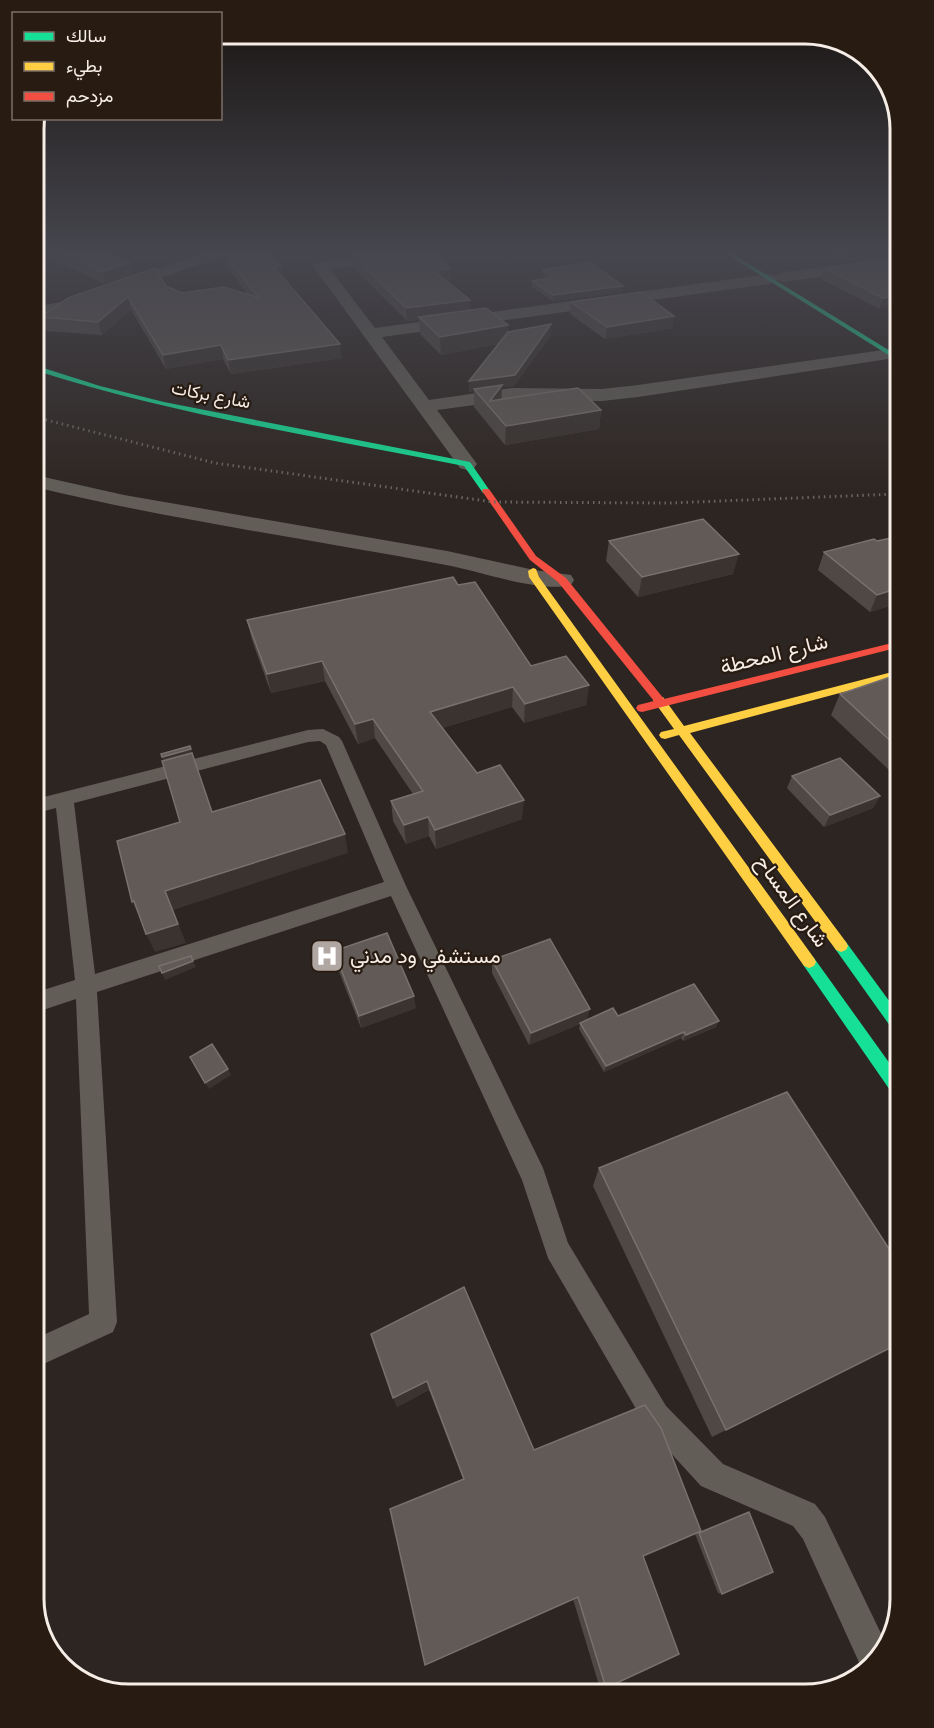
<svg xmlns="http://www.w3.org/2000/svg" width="934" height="1728" font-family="'Fira Sans',Vazirmatn,sans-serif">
  <rect width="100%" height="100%" fill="#2d2521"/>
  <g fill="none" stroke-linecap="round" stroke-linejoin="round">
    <path fill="#625e57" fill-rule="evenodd" d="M323,729L339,737L342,741L406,886L543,1168L568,1243L666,1406L723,1464L815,1504L825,1517L887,1646L885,1653L863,1671L803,1539L793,1526L701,1486L646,1426L548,1258L522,1180L391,896L97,992L117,1322L113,1332L39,1366V1337L89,1314L76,999L37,1012V992L75,980L56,808L36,813V799L308,730ZM320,741L326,745L384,882L95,974L74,803L308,742Z"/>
    <g fill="#625e57" fill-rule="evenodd">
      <path d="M202,254H223L221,257L70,309L34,317V307L60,302Z"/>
      <path d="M378,254H418L411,258L330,269L375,328L770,274L776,276L783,272L894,258V266L783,282L777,280L770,284L382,337L429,400L512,388L602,389L638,385L890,349L895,350V358L638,397L602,401L512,400L437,410L477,464L474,468L467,470L460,468L313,266L320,262Z"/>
      <path d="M35,475L124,495L447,551L534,570L571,575L574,580L571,585C540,593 479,571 446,565C309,539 171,520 35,487Z"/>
    </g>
    <g fill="#16e098" fill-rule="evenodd">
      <path d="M726,254H733L895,354V359Z"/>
      <path d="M34,365L100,386L164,402L470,462L490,491L483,493L464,466C320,437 174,415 34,370Z"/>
      <path d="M841,940L846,942L898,1013V1032L893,1030L836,950L834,946L836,942Z"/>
      <path d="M809,956L814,958L898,1075L899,1095L892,1093L804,966L802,962L804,958Z"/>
    </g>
    <g fill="#ffcf43" fill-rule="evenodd">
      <path d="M533,568L536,569L539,577L814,958L816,962L814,966L809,968L804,966L529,577L528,571Z"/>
      <path d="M896,671V678L690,733L846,942L848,946L846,950L841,952L836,950L679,735L665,739L661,738L659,735L661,732L674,729L653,700L655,697H663L684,726Z"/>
    </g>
    <path fill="#f24e42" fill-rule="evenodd" d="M483,489H489L536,556L566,578L664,699L896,642V648L642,712L638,711L636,708L638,705L654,701L558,582L530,560L482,491Z"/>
    <path stroke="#696560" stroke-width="3" stroke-dasharray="1.5 4" stroke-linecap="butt" d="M35,417L215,463L493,502L670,503L896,494"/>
  </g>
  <g fill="#4f4844">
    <path d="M34,254H104L133,275L105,284L51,259Z"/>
    <path d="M220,254H271L281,266L283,277L342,358L231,374L223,359L166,369L131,310L102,335L46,331L41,317L166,286L182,293L248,295L221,259Z"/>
    <path d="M828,254H894V256L845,262Z"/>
    <path d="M353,256L450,269V282H448L470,310L508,325V333L551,335L514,386L502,387L501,399L601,410L599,429L505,445L474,407V391L469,392V381L498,344L441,355L420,334L419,320L407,321L354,268Z"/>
    <path d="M894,258L895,307L879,309L821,279L824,268Z"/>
    <path d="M543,270L623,286L622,292L553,301L532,287V281L547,278L543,276Z"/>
    <path d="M571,302L674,316L672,328L605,339L570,314Z"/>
    <path d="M896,537V604L870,612L818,570L824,552Z"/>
    <path d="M609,541L733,574L638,597L606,561Z"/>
    <path d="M458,585L531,666L589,685L586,705L524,723L512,707L442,728L477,773L522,819L436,849L429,836L406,844L393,821L391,801L413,794L375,738L358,744L325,681L271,693L252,640L247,620Z"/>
    <path d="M896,675L897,769L890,771L831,715L840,694Z"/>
    <path d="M792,776L880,796L873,808L824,827L787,788Z"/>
    <path d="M334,951L416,1008L361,1028L336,964Z"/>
    <path d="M492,960L588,1019L618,1016L716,1027L683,1041L681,1038L604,1072L579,1029L580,1024L529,1045L492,973Z"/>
    <path d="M599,1168L899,1264L900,1343L712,1437L593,1186Z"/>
    <path d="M371,1334L534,1450L701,1531L745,1513L749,1512L722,1594L718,1593L695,1534L643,1556L606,1688L598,1682L573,1599L463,1479L429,1390L397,1407Z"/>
  </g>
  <g fill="#3a332f">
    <path d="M34,254H49L51,259L34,261Z"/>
    <path d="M342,254H361L343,257Z"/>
    <path d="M847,254H894V256L845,262Z"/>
    <path d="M130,262L133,275L105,284L102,272Z"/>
    <path d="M281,266L283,279L274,267Z"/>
    <path d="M450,269V282L434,284V271Z"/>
    <path d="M623,286L622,292L553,301V295Z"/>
    <path d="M895,296V307L879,309L883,298Z"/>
    <path d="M128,297L131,310L102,335L98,322Z"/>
    <path d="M470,300V313L419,317V320L407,321L406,308Z"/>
    <path d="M674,316L672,328L605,339L607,327Z"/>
    <path d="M551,324V335L514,386L502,387L501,404L495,413L474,389V391L469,392V381Z"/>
    <path d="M508,325L507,342L441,355L440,337Z"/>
    <path d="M340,344L342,358L231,374L228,360Z"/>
    <path d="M221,345L223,359L166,369L163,355Z"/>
    <path d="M601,410L599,429L505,445L506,426Z"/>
    <path d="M739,554L733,574L638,597L642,577Z"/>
    <path d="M896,589V604L870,612L877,595Z"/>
    <path d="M322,661L325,681L271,693L267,674Z"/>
    <path d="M589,685L586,705L524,723L525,704Z"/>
    <path d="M513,687L512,707L431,731L430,712Z"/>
    <path d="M373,719L375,738L358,744L355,724Z"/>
    <path d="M191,749L218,832L165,764L162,757Z"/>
    <path d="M897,759V769L890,771Z"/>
    <path d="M880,796L873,808L824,827L830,815Z"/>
    <path d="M524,800L522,819L436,849L435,830Z"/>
    <path d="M428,817L429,836L406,844L404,825Z"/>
    <path d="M345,834L348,853L173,910L186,943L155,952L146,934L165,891Z"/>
    <path d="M134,901L144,919L141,920L132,902Z"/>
    <path d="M193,961L196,967L165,980L162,973Z"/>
    <path d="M414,996L416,1008L361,1028L359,1016Z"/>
    <path d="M590,1009L587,1021L580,1023V1024L529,1045L531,1033Z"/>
    <path d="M719,1021L716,1027L683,1041L686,1035Z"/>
    <path d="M684,1032L681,1038L604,1072L606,1066Z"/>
    <path d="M228,1069L231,1075L209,1089L205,1083Z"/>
    <path d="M427,1381L429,1390L397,1407L393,1398Z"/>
  </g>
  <g fill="#615a56" stroke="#78716c" stroke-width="1.5">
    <path d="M62,254H105L130,262L102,272Z"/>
    <path d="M224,254H271L281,266L274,267L340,344L228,360L221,345L163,355L128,297L98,322L41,317L68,298L155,268L166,286L182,293L224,287L259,298Z"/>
    <path d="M364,254H439L450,269L434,271L470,300L406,308L353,256Z"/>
    <path d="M894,258L895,296L883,298L824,268Z"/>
    <path d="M590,262L623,286L553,295L532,281L554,277L543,270Z"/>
    <path d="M641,292L674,316L607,327L571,302Z"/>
    <path d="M486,308L508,325L440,337L419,317Z"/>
    <path d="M551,324L515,375L469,381L508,332Z"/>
    <path d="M502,385L490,401L578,388L601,410L506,426L474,389Z"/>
    <path d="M703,519L739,554L642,577L609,541Z"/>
    <path d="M896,537V589L877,595L824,552L874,539L877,541Z"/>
    <path d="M453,577L458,585L475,582L531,666L566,656L589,685L525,704L513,687L430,712L477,773L500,765L524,800L435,830L428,817L404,825L391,801L423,791L373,719L355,724L322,661L267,674L247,620Z"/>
    <path d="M896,675L897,747L840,694Z"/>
    <path d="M190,746L191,749L162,757L161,754Z"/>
    <path d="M192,753L212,812L320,780L345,834L165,891L178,924L146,934L134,901L132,902L117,841L180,822L162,761Z"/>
    <path d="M840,758L880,796L830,815L792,776Z"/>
    <path d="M387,933L414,996L359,1016L334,951Z"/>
    <path d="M550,939L590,1009L531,1033L492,960Z"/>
    <path d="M191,956L193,961L162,973L159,966Z"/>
    <path d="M694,984L719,1021L686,1035L684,1032L606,1066L580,1023L613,1008L618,1016Z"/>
    <path d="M212,1044L228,1069L205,1083L190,1057Z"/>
    <path d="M787,1092L899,1264L900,1343L726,1430L599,1168Z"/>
    <path d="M464,1287L534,1450L645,1405L661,1428L701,1531L643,1556L679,1654L606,1688L578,1597L425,1665L390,1509L464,1479L427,1381L393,1398L371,1334Z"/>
    <path d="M749,1512L773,1572L722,1594L699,1533Z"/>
  </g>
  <linearGradient id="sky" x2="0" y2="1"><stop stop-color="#191412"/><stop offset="0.51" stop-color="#46464e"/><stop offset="1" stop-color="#46464e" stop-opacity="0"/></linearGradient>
  <rect width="934" height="496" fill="url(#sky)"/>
  <defs>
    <symbol id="hospital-square" viewBox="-11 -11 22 22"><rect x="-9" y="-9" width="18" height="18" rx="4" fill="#b0a7a2" stroke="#281b12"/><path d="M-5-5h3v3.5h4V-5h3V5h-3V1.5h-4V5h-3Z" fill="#fff"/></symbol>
  </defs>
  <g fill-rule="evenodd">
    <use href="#hospital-square" x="308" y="937" width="38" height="38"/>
  </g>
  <g text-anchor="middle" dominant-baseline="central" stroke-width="4.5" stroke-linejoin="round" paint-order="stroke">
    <g font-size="18" fill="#f7ede7" stroke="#281b12">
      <text transform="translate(211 395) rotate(11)">شارع بركات</text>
    </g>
    <g font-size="21" fill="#f7ede7" stroke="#281b12">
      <text transform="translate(774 654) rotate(-14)">شارع المحطة</text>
      <text transform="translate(792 901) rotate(54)">شارع المساح</text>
    </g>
    <g font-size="21" fill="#f7ede7" stroke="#281b12" text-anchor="start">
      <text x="350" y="956">مستشفي ود مدني</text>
    </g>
  </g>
  <path d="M0 0H934V1728H0ZM129 44H805A85 85 0 0 1 890 129V1599A85 85 0 0 1 805 1684H129A85 85 0 0 1 44 1599V129A85 85 0 0 1 129 44Z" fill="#281b12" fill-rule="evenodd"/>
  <path fill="none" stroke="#f7ede7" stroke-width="3" d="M129 44H805A85 85 0 0 1 890 129V1599A85 85 0 0 1 805 1684H129A85 85 0 0 1 44 1599V129A85 85 0 0 1 129 44Z"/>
  <rect x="12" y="12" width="210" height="108" fill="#281b12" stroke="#7b6f67" stroke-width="1.5"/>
  <rect x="24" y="32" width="30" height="9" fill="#16e098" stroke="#7b6f67" stroke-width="1.5"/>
  <text x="66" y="42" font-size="18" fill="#f7ede7">سالك</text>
  <rect x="24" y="62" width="30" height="9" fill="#ffcf43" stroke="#7b6f67" stroke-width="1.5"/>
  <text x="66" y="72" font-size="18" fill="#f7ede7">بطيء</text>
  <rect x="24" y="92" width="30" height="9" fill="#f24e42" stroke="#7b6f67" stroke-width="1.5"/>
  <text x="66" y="102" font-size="18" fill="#f7ede7">مزدحم</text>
</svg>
